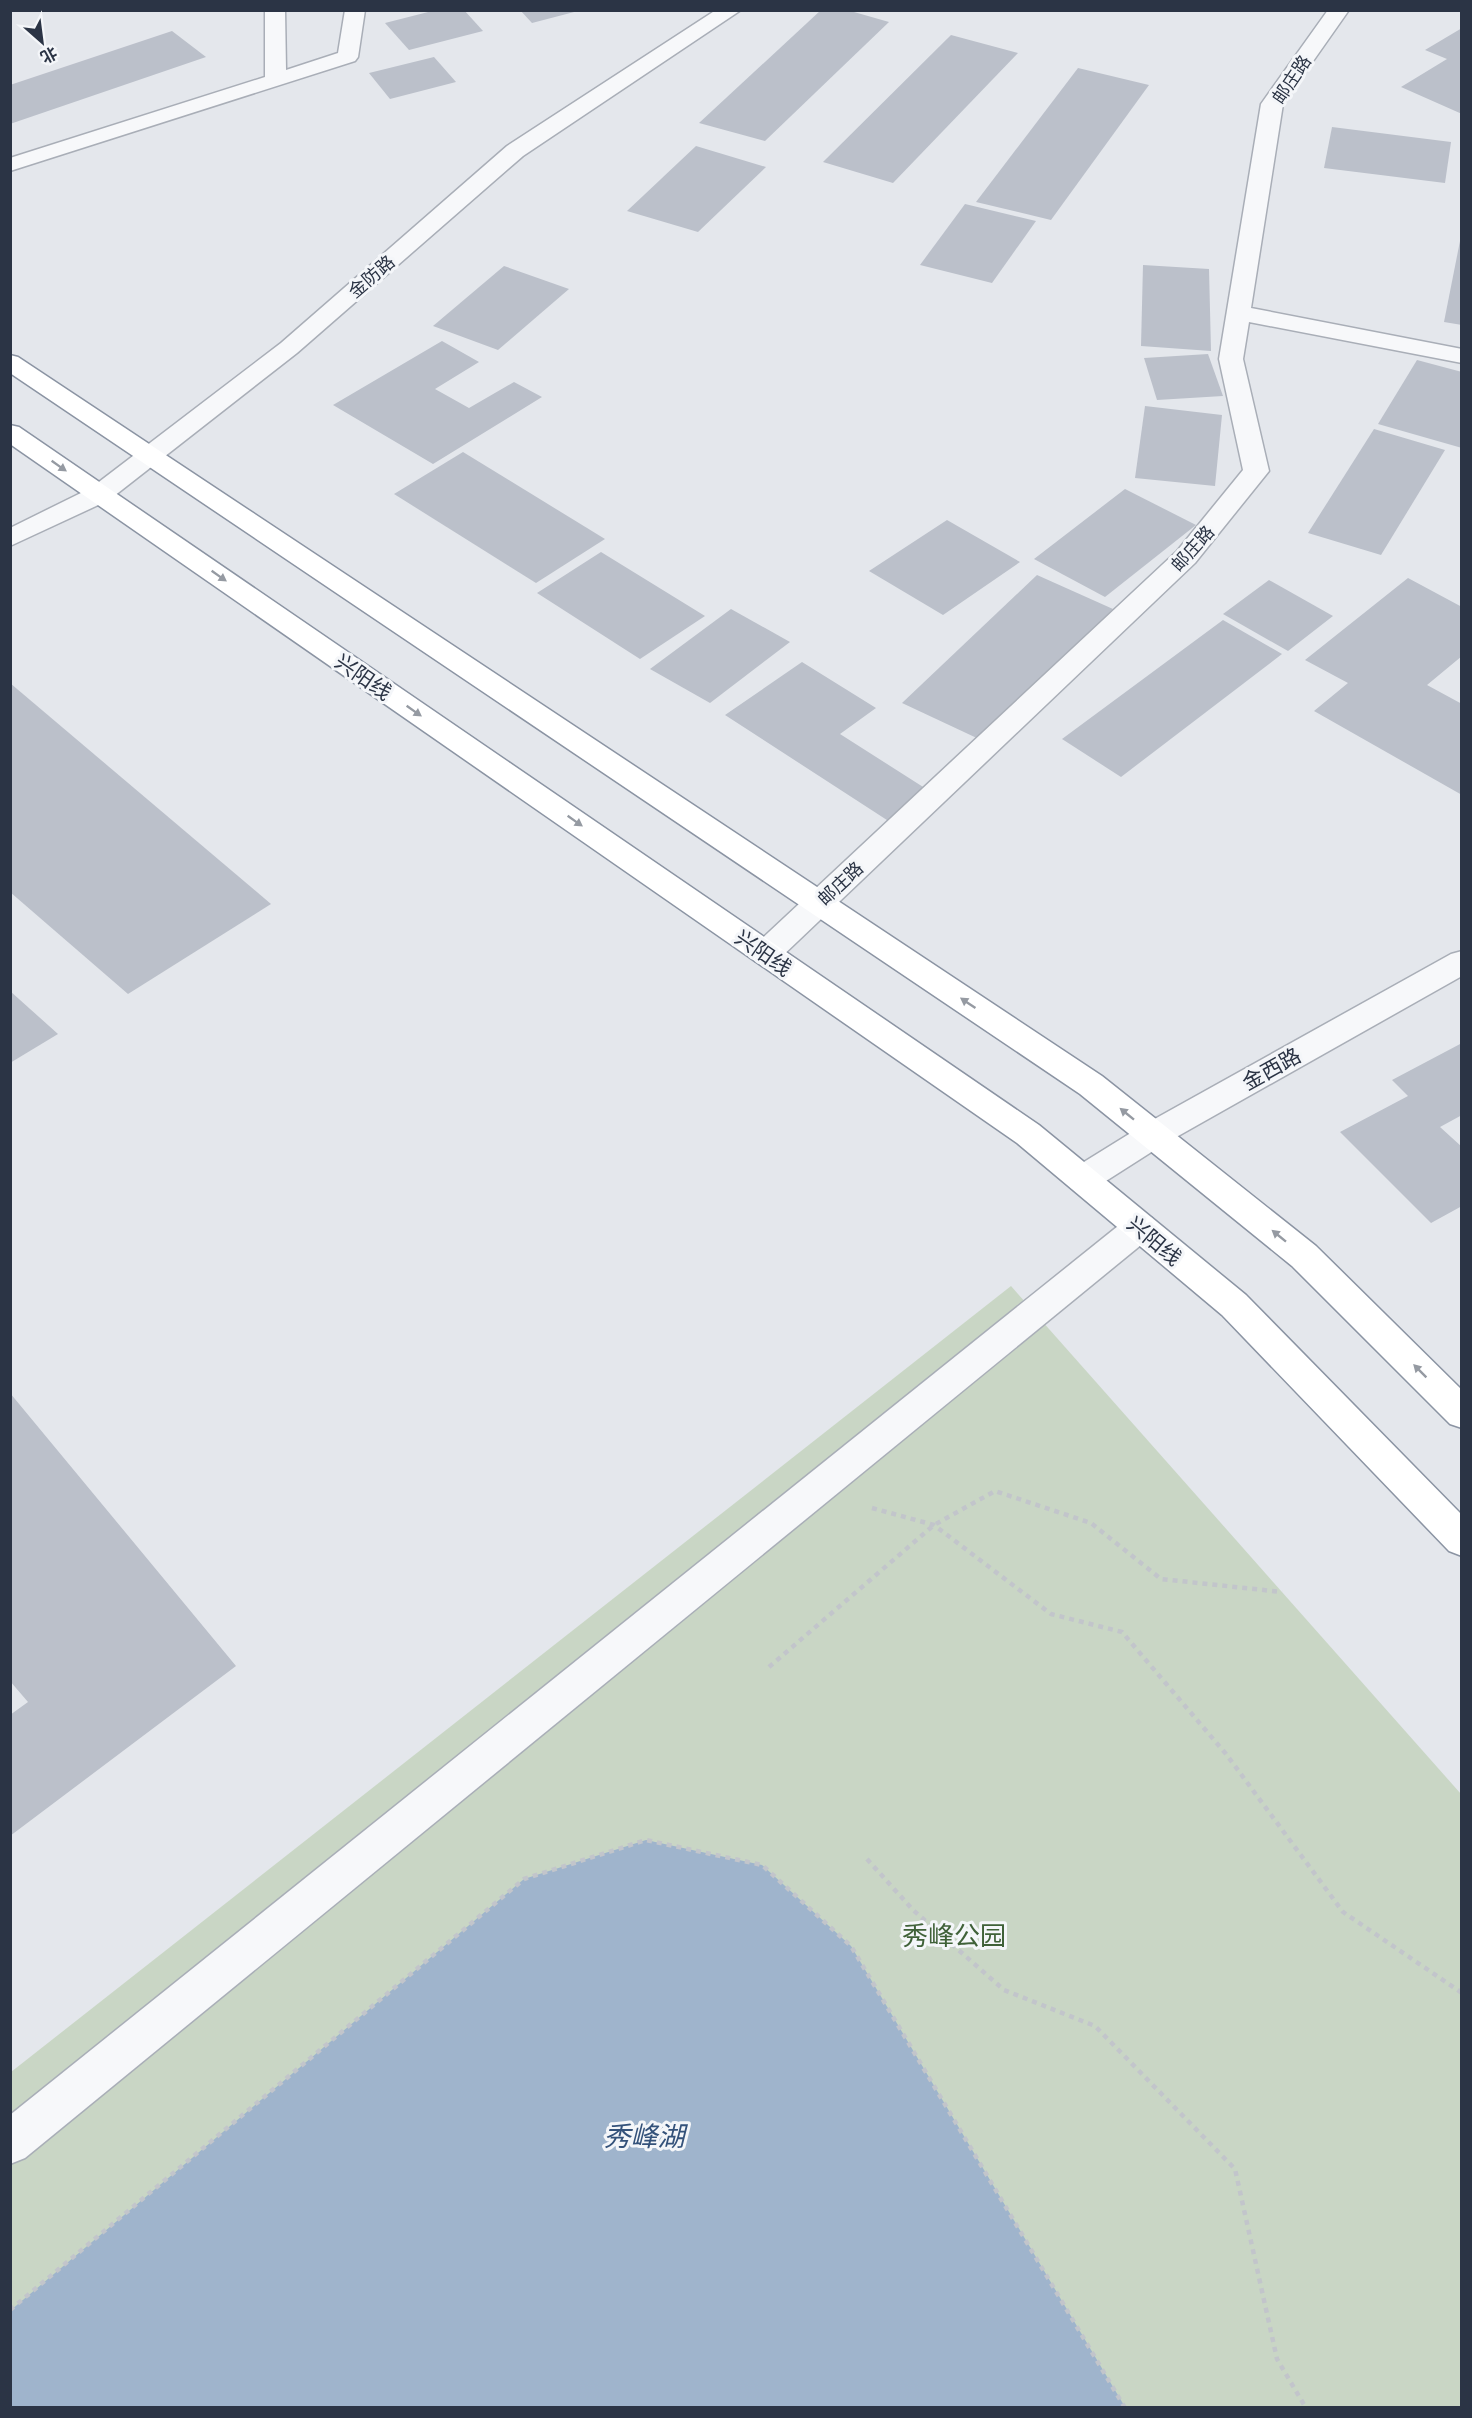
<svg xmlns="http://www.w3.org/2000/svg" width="1472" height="2418" font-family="Barlow,'Noto Sans SC',sans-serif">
  <rect width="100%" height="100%" fill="#e4e7ec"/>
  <path fill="#c9d6c5" d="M1011,1286L1461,1794V2407L11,2408V2072Z"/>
  <path fill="#9fb4cc" d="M646,1840L762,1865L851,1946L1125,2407H11V2310L524,1879Z"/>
  <g fill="#bbc0ca">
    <path d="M436,10H464L483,31L409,50L385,23Z"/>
    <path d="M520,10H578V11L532,23Z"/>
    <path d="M821,10H847L889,22L765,141L699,123Z"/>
    <path d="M1462,28V114L1401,87L1447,59L1425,50Z"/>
    <path d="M172,31L206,57L10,124V85Z"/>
    <path d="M951,35L1018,53L893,183L823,162Z"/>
    <path d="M434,57L456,82L390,99L369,73Z"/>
    <path d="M1078,68L1149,85L1051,220L976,202Z"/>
    <path d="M1332,127L1451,142L1445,183L1324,168Z"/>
    <path d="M696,146L766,167L698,232L627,211Z"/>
    <path d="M965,204L1036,221L992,283L920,265Z"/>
    <path d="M1460,241H1462V325L1444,322Z"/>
    <path d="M1143,265L1209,269L1211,351L1141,346Z"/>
    <path d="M504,266L569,289L498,350L433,326Z"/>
    <path d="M442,341L479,362L435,389L469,408L514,382L542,397L433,464L333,405Z"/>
    <path d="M1208,354L1223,396L1157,400L1144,358Z"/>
    <path d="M1417,360L1462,372V448L1378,424Z"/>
    <path d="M1145,406L1222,415L1215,486L1135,478Z"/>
    <path d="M1374,429L1445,450L1381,555L1308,533Z"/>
    <path d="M463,452L605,539L536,583L394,494Z"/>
    <path d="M1125,489L1196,525L1105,597L1034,559Z"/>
    <path d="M947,520L1020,562L943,615L869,571Z"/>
    <path d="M601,552L705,616L640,659L537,593Z"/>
    <path d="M1037,575L1113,609L981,740L902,703Z"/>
    <path d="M1408,578L1462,607V656L1427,685L1462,704V795L1314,711L1348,683L1305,660Z"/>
    <path d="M1269,580L1333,616L1288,651L1223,614Z"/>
    <path d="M731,609L790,642L710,703L650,669Z"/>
    <path d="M1223,620L1282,654L1121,777L1062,739Z"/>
    <path d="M802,662L876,708L840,734L931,792L890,822L725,715Z"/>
    <path d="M10,683L271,904L128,994L10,892Z"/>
    <path d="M10,991L58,1034L10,1063Z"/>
    <path d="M1462,1043V1115L1440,1127L1462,1147V1206L1431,1223L1340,1132L1408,1096L1392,1080Z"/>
    <path d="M10,1393L236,1666L10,1836V1715L28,1702L10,1681Z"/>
  </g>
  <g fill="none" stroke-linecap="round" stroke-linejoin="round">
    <defs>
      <path id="lane" d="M1140,1214L1152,1218L1157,1227L1152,1236L25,2158L10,2164V2115L1128,1218Z"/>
      <g id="street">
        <path d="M265,10H285L286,70L338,53L345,10H365L358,57L355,61L10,171V158L265,77Z"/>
        <path d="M716,10H741L523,156L297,353L109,500L10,546V528L91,488L281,343L507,146Z"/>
        <path d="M1328,10H1349L1283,104L1251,308L1462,349V363L1249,322L1243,359L1269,471L1265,476L1195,563L777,961L766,964L755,961L751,953L755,945L1177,551L1243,470L1219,359L1261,104Z"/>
        <path d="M1462,951V976L1164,1144L1095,1188L1083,1192L1071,1188L1067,1179L1071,1170L1142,1126L1451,954Z"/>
      </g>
      <g id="highway">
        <path d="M10,355L18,357L1102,1076L1316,1246L1462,1390V1428L1450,1424L1292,1266L1080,1094L10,373Z"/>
        <path d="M10,425L19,427L1039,1125L1246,1295L1462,1515V1556L1449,1551L1222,1315L1017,1143L10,444Z"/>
      </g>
    </defs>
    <use href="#lane" stroke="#a9aeb7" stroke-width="3"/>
    <use href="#street" stroke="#a9aeb7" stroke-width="3"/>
    <use href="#highway" stroke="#8b94a3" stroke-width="3"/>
    <g stroke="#c2c5cb" stroke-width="4.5" stroke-dasharray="5 5" stroke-linecap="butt">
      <path d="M872,1508L934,1525L1051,1614L1122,1632L1226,1754L1343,1912L1462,1993"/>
      <path d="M769,1667L934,1525L995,1491L1091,1523L1161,1579L1282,1592"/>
      <path d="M867,1859L913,1910L1004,1990L1095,2026L1235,2169L1277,2359L1306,2408"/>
      <path d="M10,2310L524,1879L646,1840L762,1865L851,1946L1125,2408"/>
    </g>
    <use href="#lane" fill="#f7f8fa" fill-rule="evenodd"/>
    <use href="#street" fill="#f7f8fa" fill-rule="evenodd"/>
    <use href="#highway" fill="#fff" fill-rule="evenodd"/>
  </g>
  <defs><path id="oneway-solid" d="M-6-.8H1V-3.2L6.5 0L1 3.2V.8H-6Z" transform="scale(1.5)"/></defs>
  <g fill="#959aa2">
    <use href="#oneway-solid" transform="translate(59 466) rotate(35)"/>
    <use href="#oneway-solid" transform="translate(219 576) rotate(35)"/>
    <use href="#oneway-solid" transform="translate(414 711) rotate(35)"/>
    <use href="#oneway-solid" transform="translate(575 821) rotate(35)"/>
    <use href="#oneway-solid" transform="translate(968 1003) rotate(-146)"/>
    <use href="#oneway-solid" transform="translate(1127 1114) rotate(-141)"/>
    <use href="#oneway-solid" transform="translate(1279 1236) rotate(-141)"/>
    <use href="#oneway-solid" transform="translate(1420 1371) rotate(-135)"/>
  </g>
  <g text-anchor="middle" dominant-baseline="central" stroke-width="6" stroke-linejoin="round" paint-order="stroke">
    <g font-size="18" fill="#2b3445" stroke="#f4f6f9">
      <text transform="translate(1291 79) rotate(-56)">邮庄路</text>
      <text transform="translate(371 276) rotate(-41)">金防路</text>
      <text transform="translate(1192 548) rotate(-48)">邮庄路</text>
      <text transform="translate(840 883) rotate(-43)">邮庄路</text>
    </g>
    <g font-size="21" fill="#2b3445" stroke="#f4f6f9">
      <text transform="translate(364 676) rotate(35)">兴阳线</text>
      <text transform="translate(764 952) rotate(35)">兴阳线</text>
      <text transform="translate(1271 1068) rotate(-29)">金西路</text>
      <text transform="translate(1155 1240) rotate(40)">兴阳线</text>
    </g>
    <g font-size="26" fill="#3f6138" stroke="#f4f6f9">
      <text x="954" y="1934">秀峰公园</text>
    </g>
    <g font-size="27" font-style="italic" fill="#34527a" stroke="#f4f6f9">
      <text x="644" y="2135">秀峰湖</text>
    </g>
  </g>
  <rect width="1472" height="2418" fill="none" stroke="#2b3445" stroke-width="24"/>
  <g transform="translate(42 42) rotate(152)" stroke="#f4f6f9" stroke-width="4.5" paint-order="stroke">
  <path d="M0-4.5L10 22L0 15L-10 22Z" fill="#2b3445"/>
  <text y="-9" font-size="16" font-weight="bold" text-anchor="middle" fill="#2b3445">北</text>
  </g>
</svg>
